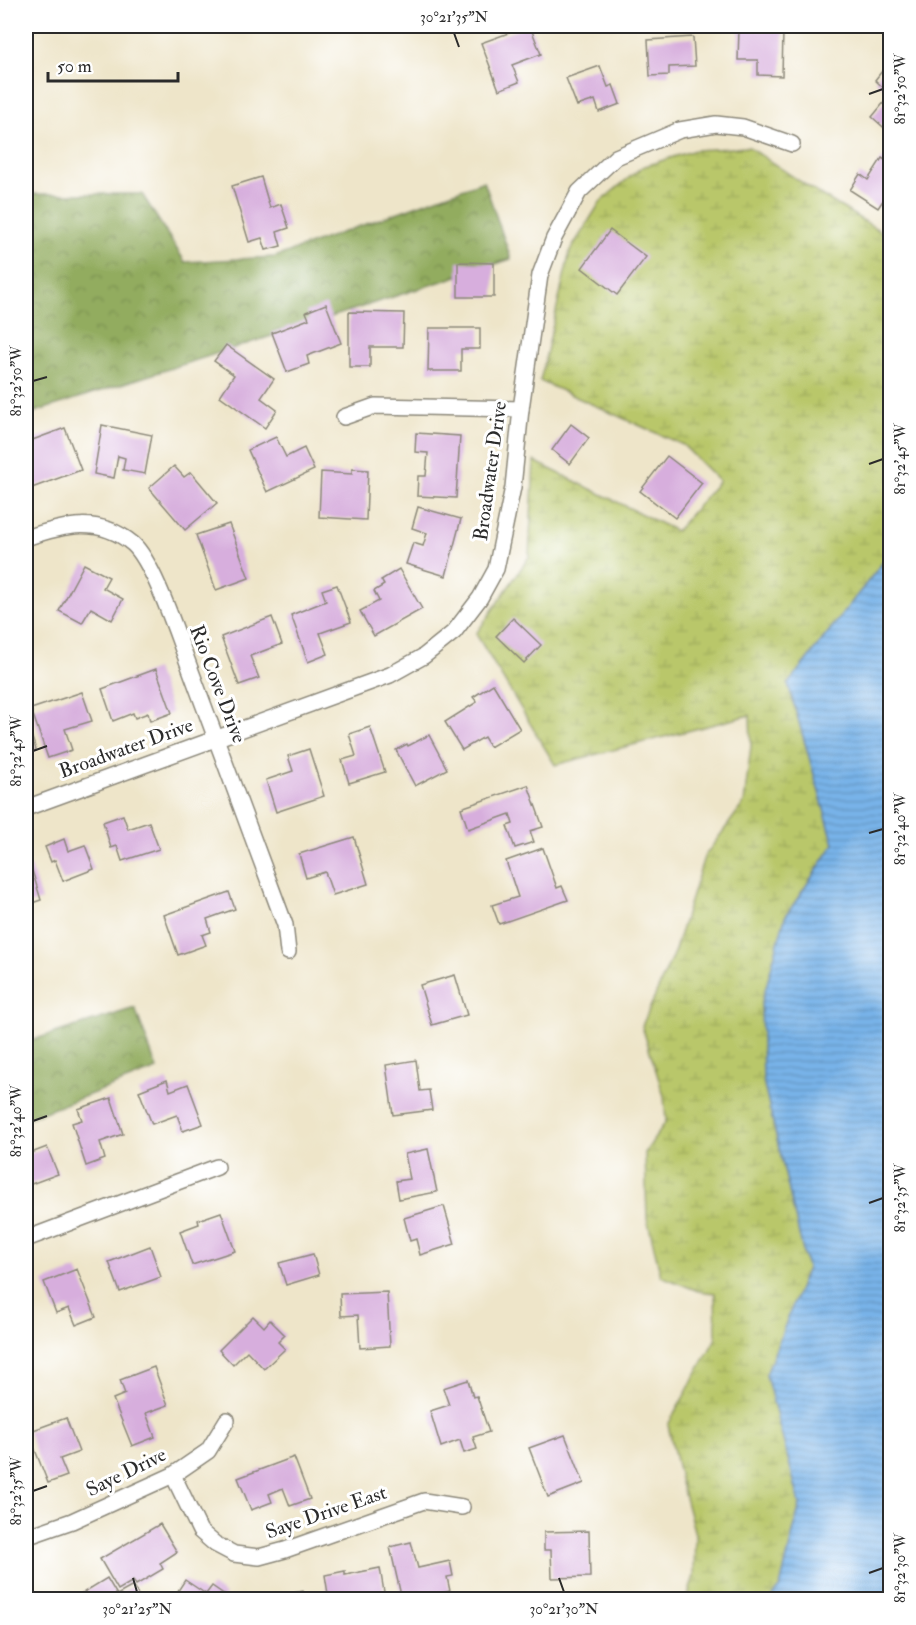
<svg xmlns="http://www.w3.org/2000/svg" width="916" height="1625" font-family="'IM FELL Double Pica',serif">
  <defs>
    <pattern id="forest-crowns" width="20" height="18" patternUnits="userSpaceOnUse" patternTransform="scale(1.5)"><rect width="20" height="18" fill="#92ac5e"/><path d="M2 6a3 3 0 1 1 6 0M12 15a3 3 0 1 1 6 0" fill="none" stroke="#778c4e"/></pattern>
    <pattern id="wetland-marsh" width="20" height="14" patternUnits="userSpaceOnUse" patternTransform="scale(1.5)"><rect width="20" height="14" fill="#b9c76a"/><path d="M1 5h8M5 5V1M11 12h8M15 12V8" fill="none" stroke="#9fab5c"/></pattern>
    <pattern id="water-rules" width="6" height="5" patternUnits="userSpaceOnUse" patternTransform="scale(1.5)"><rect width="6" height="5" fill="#78b3e9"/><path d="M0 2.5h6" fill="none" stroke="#6392bd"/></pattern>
  </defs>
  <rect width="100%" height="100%" fill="#fff"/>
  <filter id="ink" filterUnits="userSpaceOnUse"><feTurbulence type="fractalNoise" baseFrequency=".0167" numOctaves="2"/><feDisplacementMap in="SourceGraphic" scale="12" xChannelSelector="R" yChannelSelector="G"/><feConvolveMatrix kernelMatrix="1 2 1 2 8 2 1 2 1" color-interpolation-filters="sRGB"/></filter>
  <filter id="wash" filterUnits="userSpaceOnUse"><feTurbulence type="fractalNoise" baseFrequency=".008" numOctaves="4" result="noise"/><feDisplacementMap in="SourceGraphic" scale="24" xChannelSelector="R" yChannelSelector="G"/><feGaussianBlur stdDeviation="1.35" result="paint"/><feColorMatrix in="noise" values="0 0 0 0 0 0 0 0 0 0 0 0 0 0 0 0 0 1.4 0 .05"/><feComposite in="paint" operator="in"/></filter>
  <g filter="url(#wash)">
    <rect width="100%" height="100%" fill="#eee5c9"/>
    <g fill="url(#forest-crowns)" stroke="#5e6c44" stroke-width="1.5">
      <path d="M484,181L511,259L26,415V194H142L185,262L275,257Z"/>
      <path d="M135,1008L157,1069L26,1119V1042Z"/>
    </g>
    <path fill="url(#wetland-marsh)" stroke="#72794a" stroke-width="1.5" d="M749,147L813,190L890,237V553L788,684L834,844L785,917L763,1080L807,1268L766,1375L800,1504L780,1587L771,1599H687L694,1576L695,1534L681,1483L668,1425L716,1338L715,1293L698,1291L661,1276L647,1218L645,1153L666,1121L664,1096L642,1026L675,950L704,857L744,803L751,746L750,715L555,765L476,634L529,557L534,461L676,531L719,481L683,445L540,381L570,251L601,201L642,167L695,150Z"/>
    <path fill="url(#water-rules)" stroke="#526f8a" stroke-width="1.5" d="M890,553V1599H771L780,1587L800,1504L766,1375L807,1268L763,1080L761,1005L785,917L834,844L788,684Z"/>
    <g id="blocks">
      <g fill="#d7aedd">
        <path d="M528,26H530L541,54L512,65L519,82L499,90L481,43Z"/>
        <path d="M739,30L783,31L782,76L758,75V60H738Z"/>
        <path d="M693,37L695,66L669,67V75L650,76L648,40Z"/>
        <path d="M890,61V94L875,80Z"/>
        <path d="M600,66L608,87L613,85L620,104L599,112L595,100L577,106L566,78Z"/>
        <path d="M890,95V133L872,117Z"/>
        <path d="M882,158L890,163V195L888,193L878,208L850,190L860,174L868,180Z"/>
        <path d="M261,177L270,208L281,204L289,228L277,232L281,246L266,250L262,238L249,242L232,186Z"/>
        <path d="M610,230L646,257L617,295L582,268Z"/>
        <path d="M458,262L494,263V297H458Z"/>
        <path d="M326,304L341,343L307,356L309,364L287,372L272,333L309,319L306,312Z"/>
        <path d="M349,312L404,313L403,347H370V367H349Z"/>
        <path d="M429,328H480V349H461V371H428Z"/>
        <path d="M226,345L274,379L261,398L277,410L265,428L220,396L234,375L214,361Z"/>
        <path d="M571,424L589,438L570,464L552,450Z"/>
        <path d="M102,425L152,435L145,474L123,470L125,458L118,456L114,478L94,474Z"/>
        <path d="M65,428L81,470L29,489L26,479V459L32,457L27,442Z"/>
        <path d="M416,433L460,436L456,498L417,496L418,476H426L428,453L415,452Z"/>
        <path d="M276,437L286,457L304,448L314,470L267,492L248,450Z"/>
        <path d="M667,456L702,483L675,518L640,491Z"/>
        <path d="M174,466L184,477L191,472L217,503L185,530L149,488Z"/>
        <path d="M352,469L368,470L366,520L319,517L321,472L352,474Z"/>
        <path d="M418,507L461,519L446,576L406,564L413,543L423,546L427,533L412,528Z"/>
        <path d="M229,524L249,578L216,590L196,535Z"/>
        <path d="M84,564L109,577L103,588L123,599L112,620L91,608L82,623L59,611Z"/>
        <path d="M399,569L422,609L374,636L360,611L379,601L374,591L384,585L381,580Z"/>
        <path d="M337,585L351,622L320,633L328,654L308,662L291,615L326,601L322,590Z"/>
        <path d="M272,617L282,644L250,656L259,678L239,685L221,637Z"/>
        <path d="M513,618L541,645L524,663L496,636Z"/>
        <path d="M156,669L172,713L150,721L148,713L135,718L133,713L113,721L102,689Z"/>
        <path d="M493,684L520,729L490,747L484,737L462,750L445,722L477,702L473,697Z"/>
        <path d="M82,692L92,721L65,729L72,750L48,758L31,709Z"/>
        <path d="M26,719L36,750L26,754Z"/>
        <path d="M370,727L385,772L349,783L342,760L356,756L349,734Z"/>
        <path d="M429,735L447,769L415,786L396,750L407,744L408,746Z"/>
        <path d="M309,749L324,796L276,812L266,780L293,771L288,756Z"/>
        <path d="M528,785L543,827L530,831L534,842L515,848L507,826L513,824L510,814L468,829L461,808Z"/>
        <path d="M123,815L128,829L149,822L159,849L122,861L117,846L111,848L103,822Z"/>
        <path d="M354,837L368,884L333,895L325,872L306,878L299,854Z"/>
        <path d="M64,839L68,851L85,845L94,869L63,881L55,860L51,862L45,847Z"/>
        <path d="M543,848L557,888L562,886L568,900L499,924L492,905L518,897L506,861Z"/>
        <path d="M31,867L41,900L26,905V868Z"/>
        <path d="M229,892L235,909L207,919L211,932L202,935L206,945L178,955L164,915Z"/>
        <path d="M455,975L467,1015L432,1025L420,985Z"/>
        <path d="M416,1060L420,1091L429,1090L432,1110L393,1115L386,1065Z"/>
        <path d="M167,1080L170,1091L188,1084L203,1124L183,1131L177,1115L152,1124L139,1091Z"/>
        <path d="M111,1098L123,1134L100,1142L105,1159L86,1166L72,1123L82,1120L78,1109Z"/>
        <path d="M47,1147L58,1174L26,1186V1155Z"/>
        <path d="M428,1149L437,1192L399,1199L396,1181L410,1179L405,1154Z"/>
        <path d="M444,1206L455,1244L420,1255L416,1239L410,1241L404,1218Z"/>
        <path d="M221,1212L235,1251L192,1265L180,1231L199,1224L198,1220Z"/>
        <path d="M150,1246L161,1277L120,1292L109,1262Z"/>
        <path d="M313,1254L319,1275L286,1285L279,1263Z"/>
        <path d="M77,1269L96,1317L76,1325L69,1308L56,1313L44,1282Z"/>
        <path d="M387,1292L390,1346L360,1348L358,1315L341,1316L340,1294Z"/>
        <path d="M253,1316L264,1327L270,1320L285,1335L278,1342L285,1349L264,1369L247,1351L233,1365L219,1350Z"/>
        <path d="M154,1367L168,1405L146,1413L155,1437L132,1446L113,1399L125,1394L120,1380Z"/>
        <path d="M468,1380L473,1397L477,1396L489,1432L473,1437L477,1449L464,1453L460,1440L441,1447L430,1411L449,1405L443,1388Z"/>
        <path d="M66,1418L79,1452L60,1459L67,1476L48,1483L28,1432Z"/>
        <path d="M565,1435L584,1483L548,1497L529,1448Z"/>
        <path d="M294,1457L310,1499L290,1506L283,1488L269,1494L272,1502L251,1510L238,1478Z"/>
        <path d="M160,1524L177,1552L160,1563L163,1569L136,1585L133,1581L118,1590L100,1559Z"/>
        <path d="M589,1531L590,1577L552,1578L551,1550H544V1532Z"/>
        <path d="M411,1542L418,1568L450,1561L453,1576L447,1577L450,1591L415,1600H402L390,1547Z"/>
        <path d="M380,1568L385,1598L329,1600L325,1575L345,1571V1575Z"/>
        <path d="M107,1578L117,1595L133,1586L141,1600H77L76,1597Z"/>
        <path d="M185,1580L206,1594L212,1586L225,1595L223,1600H172Z"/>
        <path d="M303,1591L305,1600H282L281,1595Z"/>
      </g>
    </g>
  </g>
  <g filter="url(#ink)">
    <use href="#blocks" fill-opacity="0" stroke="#8c887a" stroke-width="1.5"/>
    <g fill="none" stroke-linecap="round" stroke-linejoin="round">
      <defs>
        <g id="street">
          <path d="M344,417L375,406L521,409"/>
          <path d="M26,538C64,525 99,516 133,544C153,562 175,629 185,655C219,745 252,835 285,925L288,952"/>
          <path d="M26,808L390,675L424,656L454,632L480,598L496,569L513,487L521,409L540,275L554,238L579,192L616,157L680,130L716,124L743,127L792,144"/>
          <path d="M26,1239L217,1167"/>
          <path d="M173,1475L200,1531L215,1544L234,1554L259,1557L285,1550L424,1501L462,1507"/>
          <path d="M26,1537L72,1521L173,1475L208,1451L227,1420"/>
        </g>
      </defs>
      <use href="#street" stroke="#8c887a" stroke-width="18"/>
      <use href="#street" stroke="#fff" stroke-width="15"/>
    </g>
  </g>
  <path fill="none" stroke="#2b2b2b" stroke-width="2" d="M454,33L459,47M869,94L883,89M33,381L47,377M869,464L883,459M33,751L47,746M869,833L883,829M33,1121L47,1116M869,1203L883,1198M33,1491L47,1486M869,1573L883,1568M133,1578L137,1592M559,1578L564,1592"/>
  <g text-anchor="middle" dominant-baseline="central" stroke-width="6" stroke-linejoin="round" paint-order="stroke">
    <g font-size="20" fill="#2b2b2b" stroke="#fff">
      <text transform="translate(490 471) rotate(-82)">Broadwater Drive</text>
      <text transform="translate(218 684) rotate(69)">Rio Cove Drive</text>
      <text transform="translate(126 748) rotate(-20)">Broadwater Drive</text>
      <text transform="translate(126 1472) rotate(-26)">Saye Drive</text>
      <text transform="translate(326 1512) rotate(-19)">Saye Drive East</text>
    </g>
  </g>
  <rect width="916" height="1625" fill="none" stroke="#fff" stroke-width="66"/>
  <path d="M48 72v9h130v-9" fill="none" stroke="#2b2b2b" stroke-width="3"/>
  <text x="57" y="72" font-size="18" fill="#2b2b2b" stroke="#ffffff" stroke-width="4.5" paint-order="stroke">50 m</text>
  <rect x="33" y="33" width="850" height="1559" fill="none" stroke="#2b2b2b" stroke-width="2"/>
  <g font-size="15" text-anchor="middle" fill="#2b2b2b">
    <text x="454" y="22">30°21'35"N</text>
    <text transform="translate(900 89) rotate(-90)" y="5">81°32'50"W</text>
    <text transform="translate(16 381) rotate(-90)" y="5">81°32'50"W</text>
    <text transform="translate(900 459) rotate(-90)" y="5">81°32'45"W</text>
    <text transform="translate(16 751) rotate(-90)" y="5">81°32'45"W</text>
    <text transform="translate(900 829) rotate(-90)" y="5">81°32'40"W</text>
    <text transform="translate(16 1121) rotate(-90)" y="5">81°32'40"W</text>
    <text transform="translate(900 1198) rotate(-90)" y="5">81°32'35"W</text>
    <text transform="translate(16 1491) rotate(-90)" y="5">81°32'35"W</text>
    <text transform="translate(900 1568) rotate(-90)" y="5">81°32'30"W</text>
    <text x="137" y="1614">30°21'25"N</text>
    <text x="564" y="1614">30°21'30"N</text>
  </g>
</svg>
